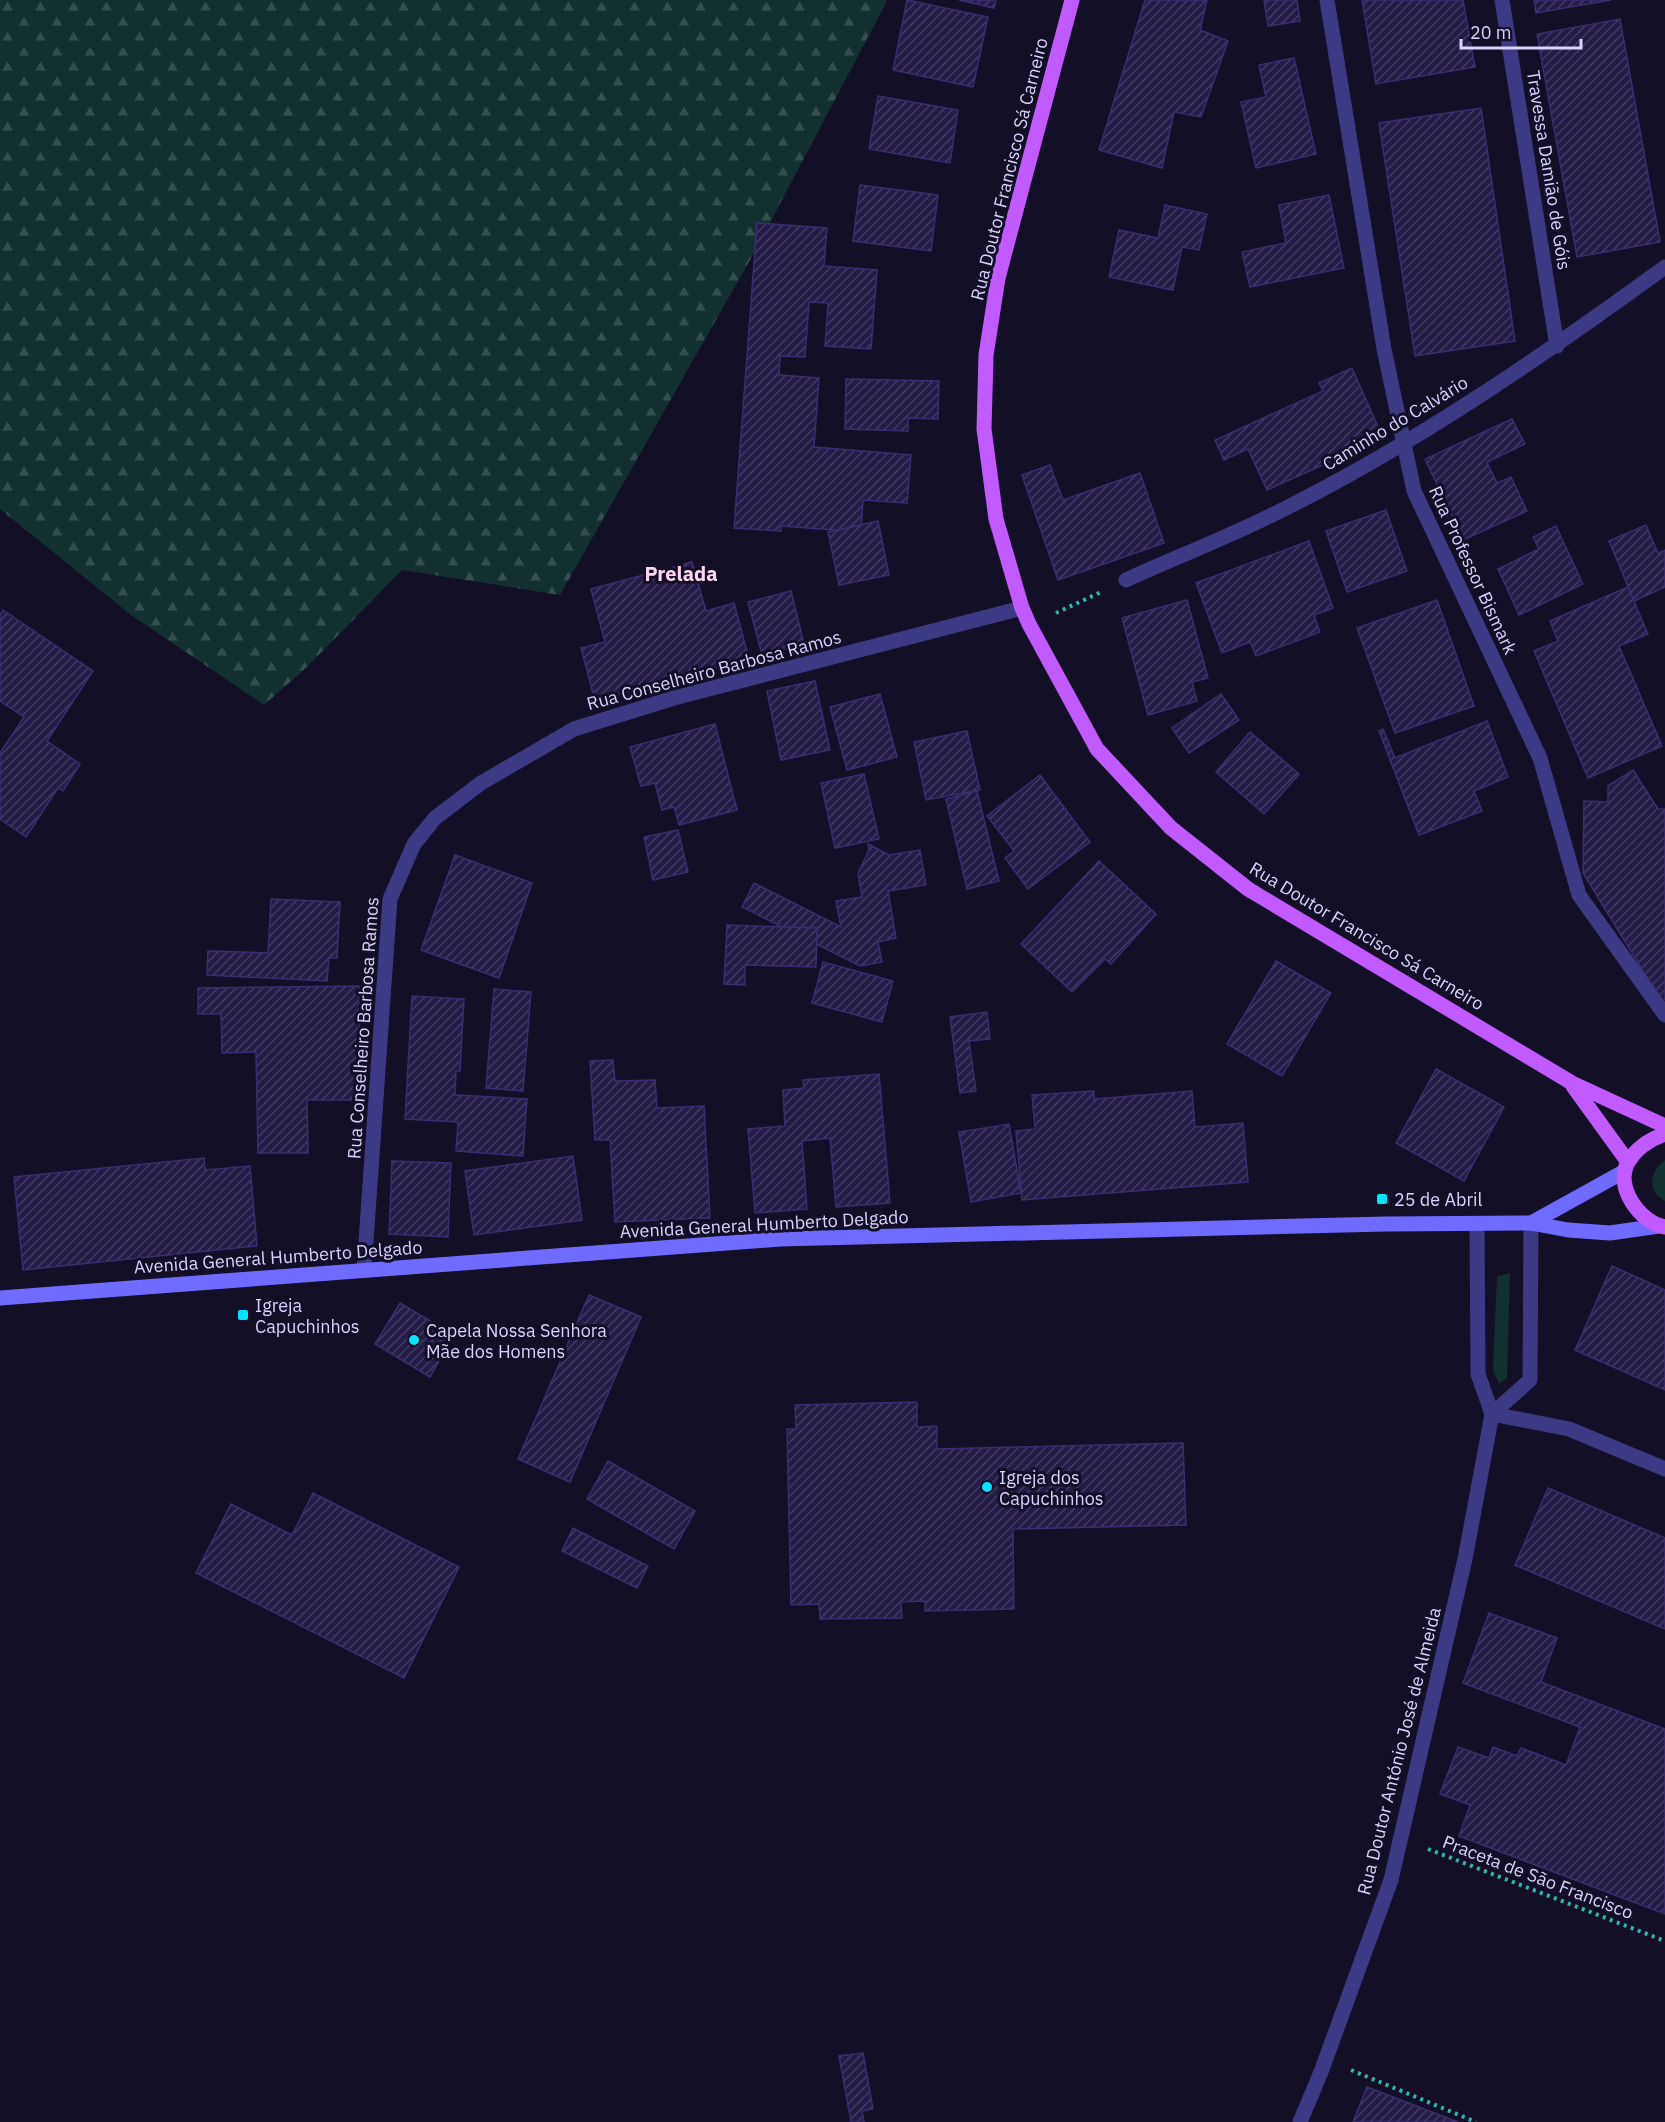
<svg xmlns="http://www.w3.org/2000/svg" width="1665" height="2122" font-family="'IBM Plex Sans',sans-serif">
  <defs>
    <pattern id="forest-firs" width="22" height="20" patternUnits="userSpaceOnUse" patternTransform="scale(1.5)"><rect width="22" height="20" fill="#12302f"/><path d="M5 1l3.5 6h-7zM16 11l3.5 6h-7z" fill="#344d4e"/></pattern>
    <pattern id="building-hatch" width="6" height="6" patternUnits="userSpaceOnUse" patternTransform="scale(1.5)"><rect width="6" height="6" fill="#241b47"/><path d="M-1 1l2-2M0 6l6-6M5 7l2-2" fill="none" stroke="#433b63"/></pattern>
  </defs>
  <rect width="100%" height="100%" fill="#130f26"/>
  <path fill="url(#forest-firs)" d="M0,0H886V3L755,251L560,595L402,570L307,667L264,705L131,615L0,509Z"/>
  <g fill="#12302f">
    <path d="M1665,1160V1201C1646,1192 1650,1170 1665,1160Z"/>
    <path d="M1510,1273L1507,1378L1499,1384L1493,1370L1497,1276Z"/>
  </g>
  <g fill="url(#building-hatch)" stroke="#3b2d73" stroke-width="1.5">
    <path d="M907,0L988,17L973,87L893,70Z"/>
    <path d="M959,0H996L994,8Z"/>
    <path d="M1145,0H1207L1200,30L1228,41L1201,117L1174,112L1162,168L1099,150Z"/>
    <path d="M1264,0H1297L1300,21L1268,26Z"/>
    <path d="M1362,0H1463L1475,67L1376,84Z"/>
    <path d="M1534,0H1611L1536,13Z"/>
    <path d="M1620,19L1660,242L1577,257L1537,34Z"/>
    <path d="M1294,58L1316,154L1256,168L1241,102L1266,97L1259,65Z"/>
    <path d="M878,96L958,110L950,163L869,149Z"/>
    <path d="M1481,108L1515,341L1415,356L1379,123Z"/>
    <path d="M860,185L938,195L931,251L853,241Z"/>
    <path d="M1329,195L1344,268L1250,287L1242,252L1286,243L1279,205Z"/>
    <path d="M1165,205L1207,214L1199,250L1182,247L1173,290L1109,277L1119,230L1158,238Z"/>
    <path d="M757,223L827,228L824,266L877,270L871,349L825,346L828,303L809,302L805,357L780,356L779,375L819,378L814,447L911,455L907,503L863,500L861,532L781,526V531L734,528Z"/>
    <path d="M1352,368L1383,438L1267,490L1248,449L1224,460L1215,440L1323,391L1319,383Z"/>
    <path d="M846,379L939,381L938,419L908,418V431L845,429Z"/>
    <path d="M1512,419L1525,444L1487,462L1497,483L1511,477L1527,511L1463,540L1425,459Z"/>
    <path d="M1050,465L1063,500L1140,473L1164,543L1058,580L1022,475Z"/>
    <path d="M1386,510L1407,571L1347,592L1326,531Z"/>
    <path d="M878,521L889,575L839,585L828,532Z"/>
    <path d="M1646,525L1658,553L1665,550V587L1634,601L1609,541Z"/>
    <path d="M1556,526L1583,584L1519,615L1498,569L1539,549L1533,537Z"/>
    <path d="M1309,541L1333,608L1314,615L1320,632L1256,656L1250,642L1222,653L1196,583Z"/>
    <path d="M692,562L706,611L734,603L749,659L595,701L581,648L605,642L591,589Z"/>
    <path d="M1628,587L1648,634L1619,646L1662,746L1588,778L1534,651L1558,641L1550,621Z"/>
    <path d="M791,591L804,644L762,655L748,602Z"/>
    <path d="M1187,600L1208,678L1192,682L1197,701L1148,715L1122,618Z"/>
    <path d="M1437,600L1474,706L1395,733L1357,628Z"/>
    <path d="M3,610L93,671L47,741L80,764L63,791L58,788L26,837L0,819V753L24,717L0,701V615Z"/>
    <path d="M815,681L830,750L781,760L767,691Z"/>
    <path d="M880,694L897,757L847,770L830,707Z"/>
    <path d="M1221,694L1239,720L1189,753L1172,728Z"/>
    <path d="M1487,721L1508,777L1474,791L1482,811L1419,835L1379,731L1383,729L1395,758Z"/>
    <path d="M715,724L737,810L679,825L674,807L662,810L655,783L641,786L630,747Z"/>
    <path d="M967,731L980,790L926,800L914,742Z"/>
    <path d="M1250,732L1299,774L1264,814L1216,772Z"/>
    <path d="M1633,770L1658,809H1665V999L1662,1002L1583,873L1584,801L1608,802V786Z"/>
    <path d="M864,774L879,839L835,848L821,783Z"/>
    <path d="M1040,775L1090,842L1028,889L1005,858L1014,851L987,816Z"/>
    <path d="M977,791L999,881L967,889L946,799Z"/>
    <path d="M678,830L688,872L653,880L644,837Z"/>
    <path d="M868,844L889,855L920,850L926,885L888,891L896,938L878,942L882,962L860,966L742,907L754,883L841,927L836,901L862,897L858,873L869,850Z"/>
    <path d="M455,855L532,883L499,978L421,950Z"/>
    <path d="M1099,861L1156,914L1111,964L1105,959L1072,992L1021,944Z"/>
    <path d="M271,899L340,902L337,958H329L327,981L207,975L208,951L268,953Z"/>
    <path d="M727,925L817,928L816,967L745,965V985L724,984Z"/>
    <path d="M1276,961L1331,993L1282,1076L1227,1044Z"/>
    <path d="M823,962L893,981L882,1022L812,1003Z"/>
    <path d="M359,986L361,1100H307L308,1153H258L256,1052L222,1053L221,1014H198V988Z"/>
    <path d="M494,989L531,992L523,1091L486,1088Z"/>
    <path d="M412,996L464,999L460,1071H456L455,1095L527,1099L523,1156L456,1151L458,1122L405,1119Z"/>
    <path d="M987,1012L990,1039L969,1041L976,1091L960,1093L950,1017Z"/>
    <path d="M613,1060L615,1081L655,1080L657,1108L704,1106L710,1218L615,1222L610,1140H595L590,1061Z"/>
    <path d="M1436,1069L1504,1107L1464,1181L1396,1143Z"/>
    <path d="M879,1074L890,1203L836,1207L830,1138L802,1141L807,1209L755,1213L748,1129L785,1126L783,1090L804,1088L803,1080Z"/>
    <path d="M1094,1091V1099L1192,1091L1195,1127L1243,1123L1248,1182L1022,1200L1016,1131L1035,1129L1032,1095Z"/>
    <path d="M1009,1124L1021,1193L971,1202L959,1132Z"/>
    <path d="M573,1156L582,1220L474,1235L465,1171Z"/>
    <path d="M204,1158L205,1170L250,1166L257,1246L23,1270L14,1177Z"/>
    <path d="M392,1161L451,1163L448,1237L389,1234Z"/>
    <path d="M1612,1266L1665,1290V1390L1575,1350Z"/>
    <path d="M589,1295L641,1317L570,1482L518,1459Z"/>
    <path d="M400,1303L454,1335L430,1377L375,1344Z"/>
    <path d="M917,1402V1427L937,1426V1449L1183,1443L1186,1525L1013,1529L1014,1609L925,1611V1601L901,1602L902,1618L820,1619L819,1604L791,1605L787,1429H796L795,1405Z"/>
    <path d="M608,1461L695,1511L674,1549L587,1499Z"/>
    <path d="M1548,1488L1665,1538V1629L1515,1565Z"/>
    <path d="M313,1493L459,1567L404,1678L196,1573L231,1504L292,1535Z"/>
    <path d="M573,1528L648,1566L637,1588L562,1551Z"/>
    <path d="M1489,1613L1557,1638L1541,1682L1665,1729V1914L1459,1836L1470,1805L1440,1794L1458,1747L1489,1758L1493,1747L1517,1756L1521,1748L1566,1765L1580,1727L1463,1683Z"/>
    <path d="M863,2053L873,2109L862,2111L864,2122H851L839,2056Z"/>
    <path d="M1367,2087L1458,2122H1353Z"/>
  </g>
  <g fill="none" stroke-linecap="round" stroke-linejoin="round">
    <g stroke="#2fb8b0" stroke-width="4" stroke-dasharray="3 4.5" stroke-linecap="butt">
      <path d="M1056,613L1101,592"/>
      <path d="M1428,1849L1665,1941"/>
      <path d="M1351,2070L1476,2122"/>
    </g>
    <g stroke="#3d3a85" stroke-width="15">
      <path d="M1327,0L1384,349L1414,491L1540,758L1579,895L1665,1015"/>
      <path d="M1502,0L1557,346"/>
      <path d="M1126,580C1174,558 1224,539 1272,515C1411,447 1540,358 1665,267"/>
      <path d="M364,1270L390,899L414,844L435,818L481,783L574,729L674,698L1022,608"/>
      <path d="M1492,1414L1530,1380L1531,1223"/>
      <path d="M1492,1414L1569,1429L1665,1469"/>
      <path d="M1300,2122L1321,2072L1391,1880L1465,1559L1492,1414L1478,1374L1477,1224"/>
    </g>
    <g stroke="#6f6bff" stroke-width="15">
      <path d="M1531,1223L1625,1171"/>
      <path d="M0,1298L780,1239L1386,1224L1531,1223L1568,1230L1610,1233L1659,1226"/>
    </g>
    <g stroke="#c25bff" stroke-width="15">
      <path d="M1072,0L998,278L986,355L984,429L996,519L1022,608L1029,624L1097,749L1171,828L1248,889L1572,1083L1665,1126"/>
      <path d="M1573,1086L1628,1162"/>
      <path d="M1665,1134C1650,1139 1637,1147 1628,1162C1614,1186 1640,1223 1665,1227"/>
    </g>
  </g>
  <g fill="#00e5ff" stroke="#130f26" stroke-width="2">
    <rect x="1376" y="1193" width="12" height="12" rx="3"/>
    <rect x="237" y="1309" width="12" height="12" rx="3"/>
    <circle cx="414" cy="1340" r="6"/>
    <circle cx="987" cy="1487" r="6"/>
  </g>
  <g text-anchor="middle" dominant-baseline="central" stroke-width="6" stroke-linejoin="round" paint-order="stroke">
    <g font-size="18" fill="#d9d4ff" stroke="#130f26">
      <text transform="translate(1009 169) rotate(-76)">Rua Doutor Francisco Sá Carneiro</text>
      <text transform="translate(1549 170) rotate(81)">Travessa Damião de Góis</text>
      <text transform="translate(1395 423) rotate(-31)">Caminho do Calvário</text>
      <text transform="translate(1473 570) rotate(65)">Rua Professor Bismark</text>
      <text transform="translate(714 670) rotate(-15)">Rua Conselheiro Barbosa Ramos</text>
      <text transform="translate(1367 936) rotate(31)">Rua Doutor Francisco Sá Carneiro</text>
      <text transform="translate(363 1028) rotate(-86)">Rua Conselheiro Barbosa Ramos</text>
      <text transform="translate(764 1224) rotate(-3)">Avenida General Humberto Delgado</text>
      <text transform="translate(278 1257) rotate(-4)">Avenida General Humberto Delgado</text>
      <text transform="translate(1399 1751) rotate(-76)">Rua Doutor António José de Almeida</text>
      <text transform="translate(1538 1877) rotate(21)">Praceta de São Francisco</text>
    </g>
    <g font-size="18" fill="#d9d4ff" stroke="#130f26" text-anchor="start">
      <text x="1394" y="1199">25 de Abril</text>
      <text x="255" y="1305">Igreja<tspan x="255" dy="21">Capuchinhos</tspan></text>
      <text x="426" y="1330">Capela Nossa Senhora<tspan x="426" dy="21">Mãe dos Homens</tspan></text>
      <text x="999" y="1477">Igreja dos<tspan x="999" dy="21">Capuchinhos</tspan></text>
    </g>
    <g font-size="20" font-weight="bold" fill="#ffd6f0" stroke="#130f26">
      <text x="681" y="573">Prelada</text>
    </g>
  </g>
  <path d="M1461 39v9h120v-9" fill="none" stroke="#d9d4ff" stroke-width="3"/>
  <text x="1470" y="39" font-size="18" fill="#d9d4ff" stroke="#130f26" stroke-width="4.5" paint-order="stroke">20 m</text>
</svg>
